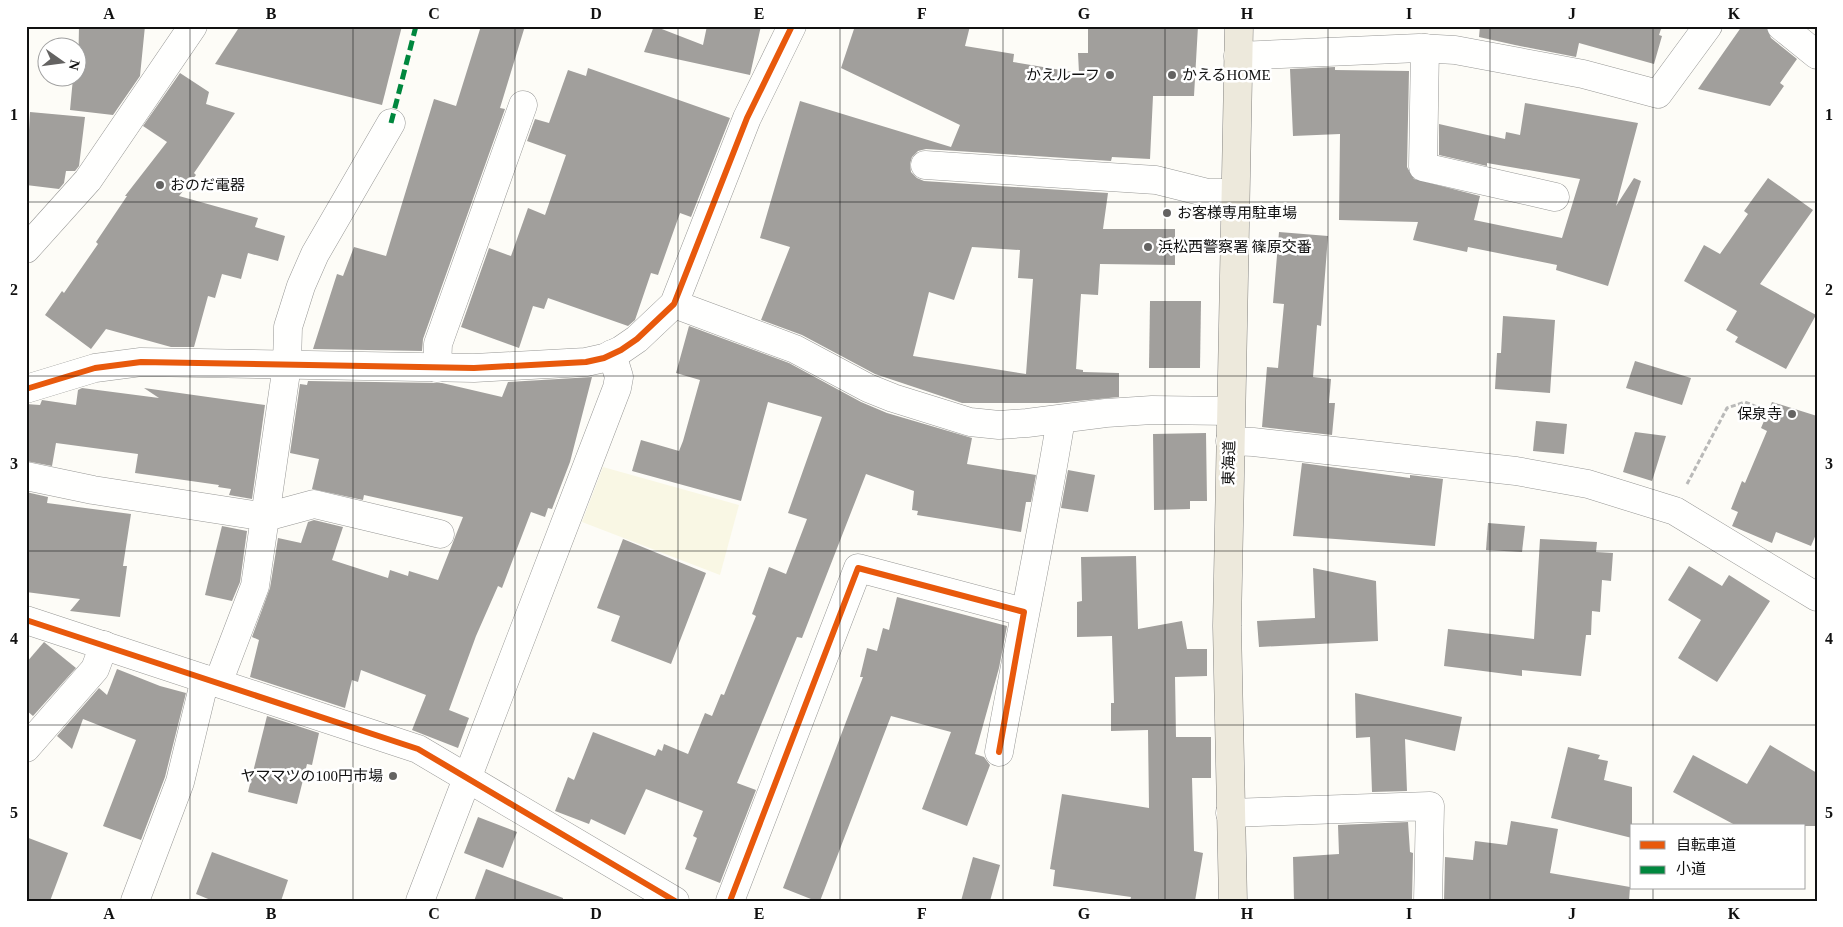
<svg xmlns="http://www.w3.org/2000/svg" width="1843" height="927" font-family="'Times New Roman','Noto Sans JP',serif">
  <rect width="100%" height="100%" fill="#fdfcf7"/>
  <path fill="#f9f7e4" d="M603,467L739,505L720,575L582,522Z"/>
  <g fill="#a19f9c" fill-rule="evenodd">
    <path d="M79,26H145L140,76L113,115L70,110L73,78H78Z"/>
    <path d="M240,26H402L382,105L215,64Z"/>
    <path d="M481,26H525L500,108L505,109L423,339L422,351L313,349L337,274L343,276L354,247L386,256L434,99L456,106Z"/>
    <path d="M654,26L703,45L707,26H761L750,75L644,52Z"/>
    <path d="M855,26H970L965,46L1014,54L1013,62L1079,73L1078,53H1088V26H1198L1194,96H1153L1150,159L1112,157L1111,161L926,149L918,151L912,157L910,164L911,172L917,178L924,181L1108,193L1103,229H1175V265L1100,264L1098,295L1081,294L1076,369L1083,370V372L1119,373V397L1057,403H962L875,374L802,335L761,320L790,247L760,238L800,101L951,147L960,125L841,68ZM972,247L1020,250L1018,278L1033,279L1026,374L913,356L929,292L954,300Z"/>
    <path d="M1480,26H1662L1659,35L1662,36L1654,64L1579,43L1576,57L1515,45L1479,37Z"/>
    <path d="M1742,26H1766L1771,38L1797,59L1780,83L1784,86L1770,106L1698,89Z"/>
    <path d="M1335,67V70L1409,71L1407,167L1414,179L1480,196L1474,220L1562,238L1580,179L1487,163V166L1439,155V124L1505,139L1506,132L1520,135L1525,103L1638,123L1616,206L1634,178L1641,181L1608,286L1556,270L1557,265L1468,247L1467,252L1413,240L1418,222L1339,220L1340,134L1293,136L1290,69Z"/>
    <path d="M588,68L730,118L691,217L680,213L658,275L651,273L635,320L628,326L548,298L544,309L533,306L519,348L461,327L489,248L511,256L528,208L545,215L566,155L527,141L535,119L549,123L568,70L586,76Z"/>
    <path d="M180,73L209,92L206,104L235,113L194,173L196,175L179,196L258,218L255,227L285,236L278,261L248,253L241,279L222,274L215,298L208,296L194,347H171L106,329L91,349L45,315L62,291L64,293L98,244L96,242L127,196H125L167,142L143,126Z"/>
    <path d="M30,112L85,117L79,166L75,171H66L64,183L59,189L26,185Z"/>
    <path d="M1768,178L1813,210L1760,284L1816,315L1786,369L1735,342L1738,337L1726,330L1737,311L1684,281L1704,245L1720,254L1748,214L1744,211Z"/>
    <path d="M1279,232L1328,236L1321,326L1317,325L1313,377L1331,379L1329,403H1335L1332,435L1262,427L1267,367L1278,368L1284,304L1273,303Z"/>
    <path d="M1150,301H1201L1200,368H1149Z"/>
    <path d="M1503,316L1555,320L1550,393L1495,389L1497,353H1501Z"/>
    <path d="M689,326L789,363L861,402L887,413L972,438L967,464L1036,475L1031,502H1026L1021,532L917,515L918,511L912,510L914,491L866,474L802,638L797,637L737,783L756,790L720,883L685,869L697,838L693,836L703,811L698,809L646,789L625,835L591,819L589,824L555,811L568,777L574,780L593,732L655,756L658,749L662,751L664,744L688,754L705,713L712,716L721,694L724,695L756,616L752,614L769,567L786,574L807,519L788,513L822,417L768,402L741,501L632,471L641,440L679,451L683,441L700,380L676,373Z"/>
    <path d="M1635,361L1691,378L1682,405L1626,388Z"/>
    <path d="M592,377L570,462L552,509L548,508L545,517L531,512L502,588L498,586L476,636L449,710L469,718L458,748L412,730L426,695L361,670L358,682L352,680L345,708L250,677L259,640L252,637L270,588L278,538L301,543L308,522L314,520L343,527L332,560L388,578L390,570L408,576L409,571L438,580L463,517L364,495L363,500L312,489L319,459L290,453L300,384L307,385L308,381L442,383L502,397L508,382Z"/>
    <path d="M82,388L159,398L144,388L265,405L252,499L229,495L231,489L218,487L219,485L135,473L138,454L56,443L52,466L26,461V404L40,405L42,400L76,405L78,390Z"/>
    <path d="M1772,402L1817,416V532L1811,546L1776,532L1772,543L1732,526L1738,512L1731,509L1742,481L1745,483L1767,431L1761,428Z"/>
    <path d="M1536,421L1567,424L1564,454L1533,451Z"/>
    <path d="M1635,432L1666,436L1652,481L1623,472Z"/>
    <path d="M1206,433L1207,501H1190V509L1154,510L1153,434Z"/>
    <path d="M1302,463L1410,478V475L1443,479L1435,546L1293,536Z"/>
    <path d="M1068,470L1095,475L1088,512L1061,508Z"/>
    <path d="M26,492L48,497L47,503L131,514L123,566H127L120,617L70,611L80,599L26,592Z"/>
    <path d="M1488,523L1525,526L1522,552L1486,550Z"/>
    <path d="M222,526L247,531L240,582L232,601L205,595Z"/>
    <path d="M623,539L706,573L671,664L611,641L620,616L597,608Z"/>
    <path d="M1540,539L1597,542L1596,552L1613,553L1611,581L1602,580L1600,612L1592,611L1591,635H1586L1581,676L1522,670V676L1444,666L1448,629L1534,639Z"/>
    <path d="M1136,556L1138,629L1182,621L1187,649H1207V676L1175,677L1176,737H1211V778H1192L1194,851L1203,853L1195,901H1130L1131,897L1053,886L1055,870L1050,869L1062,794L1149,808L1148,730L1111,731V703H1114L1112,636L1077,637V602L1082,601L1081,557Z"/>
    <path d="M1689,566L1722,586L1729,575L1770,601L1717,682L1678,658L1701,620L1668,600Z"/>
    <path d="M1313,568L1376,581L1378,641L1259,647L1257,621L1315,618Z"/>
    <path d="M897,597L1007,626L999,668L975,754L984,757L990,765L967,826L922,809L951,732L891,716L820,901H816L783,888L863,677H860L867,648L877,651L883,628L889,630Z"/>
    <path d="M44,642L76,668L33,716L26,710V663Z"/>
    <path d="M117,669L160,686L186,693L165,777L141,840L103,826L136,740L83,719L72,749L57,736L99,688L107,695Z"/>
    <path d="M1355,693L1462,717L1455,751L1405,739L1407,791L1372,792L1370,737L1356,738Z"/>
    <path d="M267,716L319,733L312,765L307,764L297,804L248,792Z"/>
    <path d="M1770,745L1817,773V826H1737L1673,792L1693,755L1747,784Z"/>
    <path d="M1568,747L1600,755L1598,759L1608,761L1604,780L1632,787V838L1551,818Z"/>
    <path d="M478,817L517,832L503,868L464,853Z"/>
    <path d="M1511,821L1558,829L1550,873L1630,887L1629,901H1444L1445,857L1473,860L1475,841L1507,845Z"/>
    <path d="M1408,822L1410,852L1413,853L1412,901H1294L1293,857L1339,854L1338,825Z"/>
    <path d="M26,837L68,853L50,901H26Z"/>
    <path d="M212,852L288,880L281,901H213L196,894Z"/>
    <path d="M973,857L1000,865L990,901H961Z"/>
    <path d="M486,869L563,898V901H474Z"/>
  </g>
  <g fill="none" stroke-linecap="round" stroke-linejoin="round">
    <defs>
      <g id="minor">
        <path d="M1781,26L1817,55"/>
        <path d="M1425,48L1423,167L1555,197"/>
        <path d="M1238,56L1419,48L1455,50L1583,74L1658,94L1708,26"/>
        <path d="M925,165L1156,180L1208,193H1234"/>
        <path d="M26,249L88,180L193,26"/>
        <path d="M674,304L795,349L868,388L893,398L970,422L999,425L1027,423L1106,413L1152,410L1230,411"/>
        <path d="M437,368L438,344L523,105"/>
        <path d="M26,389L95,368L141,362L474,368L586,362L604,358L621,350L637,339L674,304L747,118L792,26"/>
        <path d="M1230,441L1253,442L1516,471L1588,484L1675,511L1817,597"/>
        <path d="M26,476L93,490L266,517L314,504L440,534"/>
        <path d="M26,620L418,749L675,901"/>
        <path d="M218,683L255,586L287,365L288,327L301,286L315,254L391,123"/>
        <path d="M26,748L95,669L104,645"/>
        <path d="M999,752C1019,640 1043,530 1061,419"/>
        <path d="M1230,813L1430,806L1428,901"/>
        <path d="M135,901L180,782L205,679"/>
        <path d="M420,901L617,388L619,377L612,354"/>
        <path d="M730,901L858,568L1024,612"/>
      </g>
      <path id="major" d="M1233,901L1227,626L1239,26"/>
    </defs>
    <use href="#minor" stroke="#979795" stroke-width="29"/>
    <use href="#major" stroke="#858482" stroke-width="29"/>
    <path stroke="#b9b9b8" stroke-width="3" stroke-dasharray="5 2.5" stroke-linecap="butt" d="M1687,484L1727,408L1745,402L1762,409"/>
    <use href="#minor" stroke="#fffffe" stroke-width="28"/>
    <use href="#major" stroke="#ede9dc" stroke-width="28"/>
    <path stroke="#00873e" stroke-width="5" stroke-dasharray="10 5" stroke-linecap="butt" d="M391,123L416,26"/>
    <defs>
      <g id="cycleway">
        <path d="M26,389L95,368L141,362L474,368L586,362L604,358L621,350L637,339L674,304L747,118L792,26"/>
        <path d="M26,620L418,749L675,901"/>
        <path d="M730,901L858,568L1024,612L999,752"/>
      </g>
    </defs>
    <use href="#cycleway" stroke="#fff" stroke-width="9"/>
    <use href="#cycleway" stroke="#e8590c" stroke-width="6"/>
  </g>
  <path fill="none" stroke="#111" stroke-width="1" stroke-opacity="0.55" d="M190,26V901M353,26V901M515,26V901M678,26V901M840,26V901M1003,26V901M1165,26V901M1328,26V901M1490,26V901M1653,26V826M26,202H1817M26,376H1817M26,551H1817M26,725H1817M1653,888V901"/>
  <g fill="#646362" stroke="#fff" stroke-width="2">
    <circle cx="1110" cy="75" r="5"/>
    <circle cx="1172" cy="75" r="5"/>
    <circle cx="160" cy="185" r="5"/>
    <circle cx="1167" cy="213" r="5"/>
    <circle cx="1148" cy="247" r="5"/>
    <circle cx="1792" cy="414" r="5"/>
    <circle cx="393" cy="776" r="5"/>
  </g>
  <g text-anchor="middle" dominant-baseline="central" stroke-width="5" stroke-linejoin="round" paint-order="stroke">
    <g font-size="15" fill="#111" stroke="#fff" text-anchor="start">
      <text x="1100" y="75" text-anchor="end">かえルーフ</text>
      <text x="1182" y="75">かえるHOME</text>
      <text x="170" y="185">おのだ電器</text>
      <text x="1177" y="213">お客様専用駐車場</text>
      <text x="1158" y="247">浜松西警察署 篠原交番</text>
      <text x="1782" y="414" text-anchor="end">保泉寺</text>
      <text x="383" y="776" text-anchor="end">ヤママツの100円市場</text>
    </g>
    <g font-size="15" fill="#111" stroke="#fff">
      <text transform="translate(1229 463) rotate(-89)">東海道</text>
    </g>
  </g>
  <rect width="1843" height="927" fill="none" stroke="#ffffff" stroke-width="55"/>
  <rect x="1630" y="824" width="175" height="65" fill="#ffffff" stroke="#a0a0a0"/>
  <rect x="1640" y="841" width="25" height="8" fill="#e8590c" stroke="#a0a0a0"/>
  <text x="1676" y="850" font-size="15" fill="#111111">自転車道</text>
  <rect x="1640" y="866" width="25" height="8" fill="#00873e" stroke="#a0a0a0"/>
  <text x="1676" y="874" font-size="15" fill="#111111">小道</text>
  <g transform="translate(62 62) rotate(104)"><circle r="24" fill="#ffffff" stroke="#a0a0a0"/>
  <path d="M0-4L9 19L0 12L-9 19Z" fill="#646362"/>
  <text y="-8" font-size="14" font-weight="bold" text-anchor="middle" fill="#111111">N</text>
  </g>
  <rect x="28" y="28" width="1788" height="872" fill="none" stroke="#111" stroke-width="2"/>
  <g font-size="16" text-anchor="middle" font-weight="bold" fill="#111">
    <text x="109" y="19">A</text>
    <text x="271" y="19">B</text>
    <text x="434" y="19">C</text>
    <text x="596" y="19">D</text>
    <text x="759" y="19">E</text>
    <text x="922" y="19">F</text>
    <text x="1084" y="19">G</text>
    <text x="1247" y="19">H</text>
    <text x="1409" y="19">I</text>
    <text x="1572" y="19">J</text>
    <text x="1734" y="19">K</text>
    <text x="14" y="120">1</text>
    <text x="1829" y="120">1</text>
    <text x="14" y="295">2</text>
    <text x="1829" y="295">2</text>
    <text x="14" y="469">3</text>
    <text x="1829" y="469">3</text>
    <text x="14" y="644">4</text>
    <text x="1829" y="644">4</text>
    <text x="14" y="818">5</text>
    <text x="1829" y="818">5</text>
    <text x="109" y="919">A</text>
    <text x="271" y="919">B</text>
    <text x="434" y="919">C</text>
    <text x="596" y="919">D</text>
    <text x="759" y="919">E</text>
    <text x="922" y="919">F</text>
    <text x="1084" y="919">G</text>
    <text x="1247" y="919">H</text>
    <text x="1409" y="919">I</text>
    <text x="1572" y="919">J</text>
    <text x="1734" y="919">K</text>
  </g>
</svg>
